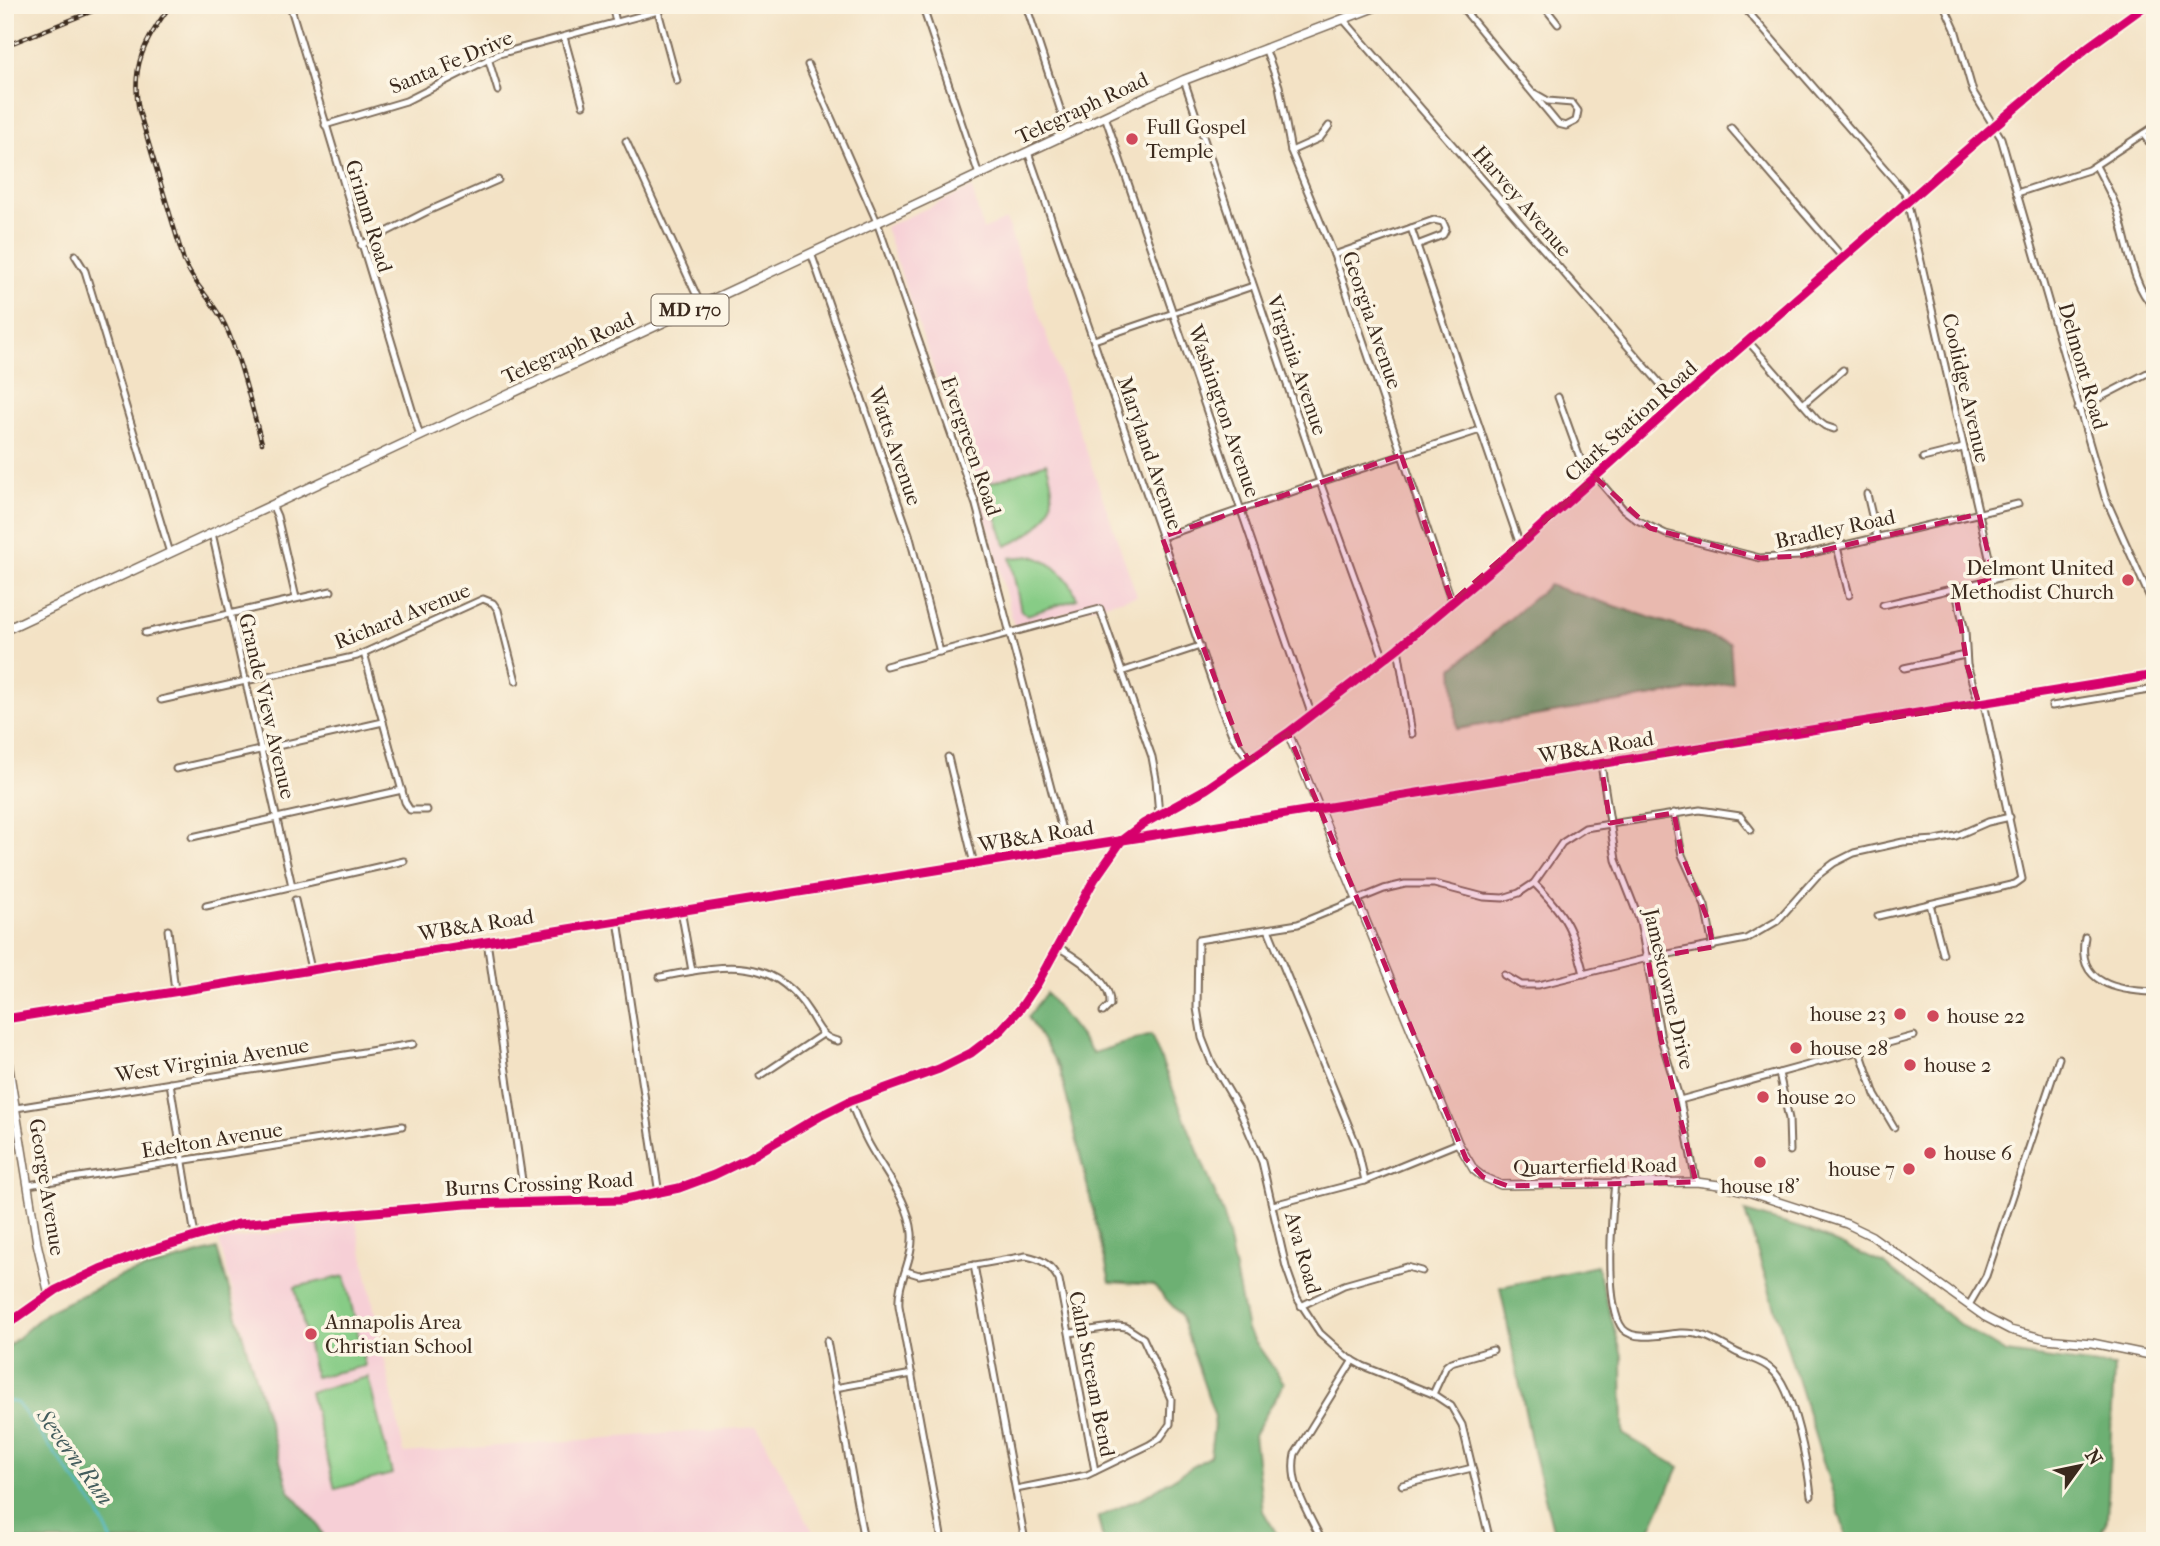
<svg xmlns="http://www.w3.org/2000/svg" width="2160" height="1546" font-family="'IM FELL French Canon',serif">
  <rect width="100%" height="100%" fill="#fcf5e5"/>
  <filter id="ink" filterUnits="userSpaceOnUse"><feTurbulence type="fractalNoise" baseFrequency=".0143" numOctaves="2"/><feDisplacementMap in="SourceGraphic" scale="14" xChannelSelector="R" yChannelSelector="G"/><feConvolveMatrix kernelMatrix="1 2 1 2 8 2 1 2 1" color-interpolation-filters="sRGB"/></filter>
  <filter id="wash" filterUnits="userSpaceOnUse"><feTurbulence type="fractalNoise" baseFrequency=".00686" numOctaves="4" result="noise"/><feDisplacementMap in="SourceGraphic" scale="28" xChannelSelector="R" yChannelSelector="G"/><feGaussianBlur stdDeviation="1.57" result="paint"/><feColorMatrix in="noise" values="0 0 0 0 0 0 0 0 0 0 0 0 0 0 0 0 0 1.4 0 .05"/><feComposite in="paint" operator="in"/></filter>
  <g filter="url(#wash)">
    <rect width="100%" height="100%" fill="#f3e2c5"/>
    <g fill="#f6cfd6">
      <path d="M972,188L983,230L1006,220L1137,596L1014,626L989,531L885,227Z"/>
      <path d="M356,1221L404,1453L757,1427L818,1541H326L317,1523L283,1482L219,1241Z"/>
    </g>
    <g fill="#87cc86" stroke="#617b52" stroke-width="2">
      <path d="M1046,463C1062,506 1046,529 1006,546L987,489L990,483Z"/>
      <path d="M1033,556C1053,563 1071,578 1077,599L1027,615L1021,611L1010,558Z"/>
      <path d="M345,1276L365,1366L315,1377L295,1287Z"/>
      <path d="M368,1377L392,1474L335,1489L310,1392Z"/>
    </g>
    <g fill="#6db073" stroke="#546d48" stroke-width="2">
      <path d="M1549,585L1730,643L1733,683L1457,729L1453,668Z"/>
      <path d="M1046,993L1093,1053L1151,1035L1224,1216L1247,1330L1284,1383L1254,1435L1263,1511L1281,1541H1103L1098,1517L1145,1496L1210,1456L1215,1417L1180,1314L1153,1285L1110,1282L1060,1069L1028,1017Z"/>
      <path d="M1745,1212L1807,1230L1884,1264L1963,1327L2006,1353L2114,1367L2107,1520L2097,1541H1835L1846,1535Z"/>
      <path d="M217,1249L289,1491L317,1523L326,1541H5V1349L47,1312L121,1276Z"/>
      <path d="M1597,1266L1622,1356L1623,1434L1679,1467L1653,1524L1642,1541H1556L1533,1451L1500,1287Z"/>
    </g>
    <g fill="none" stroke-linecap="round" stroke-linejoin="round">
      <path stroke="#54bdd1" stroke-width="2" d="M5,1400L17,1403L97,1510L112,1541"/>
    </g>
  </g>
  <g filter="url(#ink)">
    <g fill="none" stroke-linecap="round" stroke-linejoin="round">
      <defs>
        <g id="street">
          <path d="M290,5L420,436"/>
          <path d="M612,5L616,22"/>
          <path d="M922,5L979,175"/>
          <path d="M1026,5L1068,133"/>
          <path d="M1460,5L1558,124L1566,126L1576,121L1578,111L1572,103L1548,101L1534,93"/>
          <path d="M1543,5L1558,24"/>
          <path d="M1742,5L1905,192L1994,579"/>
          <path d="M1944,5L1955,29L1973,92L2001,138L2105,497L2155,609"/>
          <path d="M658,11L677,81"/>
          <path d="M1343,19L1677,403"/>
          <path d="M564,37L583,105"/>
          <path d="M1265,48L1279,86L1291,151L1334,255L1452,602"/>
          <path d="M488,58L498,91"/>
          <path d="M808,65L877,222L976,505L1067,849"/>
          <path d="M1184,80L1320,482L1384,659"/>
          <path d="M1105,116L1312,716"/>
          <path d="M325,125L406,101L499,54L658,11L670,5"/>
          <path d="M1731,128L1843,258"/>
          <path d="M2143,134L2155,150"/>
          <path d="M626,141L701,305"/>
          <path d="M1291,151L1320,138L1329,126"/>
          <path d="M1028,152L1221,708L1233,737L1249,760"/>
          <path d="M2096,166C2103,179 2110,192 2116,206C2127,236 2131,286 2154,307"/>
          <path d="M2017,193L2088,170L2155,126"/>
          <path d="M1411,228L1520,545"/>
          <path d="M361,245L428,211L498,180"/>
          <path d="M811,253L909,534L940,652"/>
          <path d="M75,255L85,271L170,553"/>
          <path d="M1334,255L1434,220L1443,222L1446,229L1443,235L1417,245"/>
          <path d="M1094,340L1253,286"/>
          <path d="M1748,341L1817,420L1825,426L1834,429"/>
          <path d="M1558,397L1580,458L1623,509L1637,520L1666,534L1760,558L1799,556L2018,504"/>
          <path d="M1803,404L1843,370"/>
          <path d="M2078,409L2155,369"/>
          <path d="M1923,458L1963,448"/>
          <path d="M1867,494L1877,537"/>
          <path d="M272,505L277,516L296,598"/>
          <path d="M212,533L292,886"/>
          <path d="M1162,537L1320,482L1480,430"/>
          <path d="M1837,547L1849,595"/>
          <path d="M1955,588L1965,631L1967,665L1979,704"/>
          <path d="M1883,605L2016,574"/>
          <path d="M145,633L331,591"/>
          <path d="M1398,648L1412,734"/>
          <path d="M364,653L405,802L410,810H427"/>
          <path d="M886,666L1100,609L1152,757L1156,779L1159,815"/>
          <path d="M1904,668L1965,655"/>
          <path d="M1121,672L1200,646"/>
          <path d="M161,700L357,656L483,599L493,603L498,610L516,681"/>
          <path d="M2052,706L2155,689"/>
          <path d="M948,757L974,864"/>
          <path d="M1601,764L1616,860L1640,921L1661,1039L1680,1100L1696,1182"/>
          <path d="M176,769L383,722"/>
          <path d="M1674,813L1682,855L1705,906L1713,947"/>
          <path d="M192,837L402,790"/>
          <path d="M1534,883C1566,915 1573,930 1584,974"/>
          <path d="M295,900L311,969"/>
          <path d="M1930,904L1943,954"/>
          <path d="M206,906L404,861"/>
          <path d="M681,910L692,971"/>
          <path d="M1878,916L2015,884L2022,879L1984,703"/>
          <path d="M618,920L659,1194"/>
          <path d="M1268,929L1357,1146L1365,1181"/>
          <path d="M168,930L175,991"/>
          <path d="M2085,937C2075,984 2119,991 2155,992"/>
          <path d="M487,941L525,1201"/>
          <path d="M1058,947C1077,958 1112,980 1110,1005L1103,1012"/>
          <path d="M1504,975L1521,985H1538L1648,958L1746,939L1777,921L1817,876L1834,863L1854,853L1903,842L1936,840L1956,836L1988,822L2010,817"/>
          <path d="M660,977C720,966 771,952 809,1012C818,1026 821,1038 838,1041"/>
          <path d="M1860,1051L1875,1095L1894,1127"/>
          <path d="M1779,1073L1789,1119L1790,1151"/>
          <path d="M760,1076L823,1034"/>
          <path d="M170,1083L195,1236"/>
          <path d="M1680,1100L1914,1036"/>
          <path d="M850,1101C856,1116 862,1132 870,1146C885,1173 909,1201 912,1233C914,1259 897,1281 899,1306L942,1541"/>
          <path d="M16,1108L413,1044"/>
          <path d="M1615,1182C1612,1211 1604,1307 1623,1329C1635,1342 1665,1334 1680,1333C1704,1332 1714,1340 1734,1351C1746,1358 1762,1360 1772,1370C1794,1388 1808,1467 1811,1496"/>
          <path d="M28,1185L402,1126"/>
          <path d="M1273,1205L1365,1181L1458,1143"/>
          <path d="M974,1265L1025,1541"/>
          <path d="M906,1271L919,1275L1026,1256C1042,1259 1051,1265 1059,1280L1095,1471"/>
          <path d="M1969,1305L1986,1276L2059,1058"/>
          <path d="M1301,1306L1344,1285L1407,1267L1422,1271"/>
          <path d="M827,1341L864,1541"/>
          <path d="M2151,1355L2155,1340"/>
          <path d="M835,1388L912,1374"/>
          <path d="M1433,1394L1446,1366L1451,1362L1493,1350"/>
          <path d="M1402,1485L1472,1468"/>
          <path d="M1016,1489L1087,1475L1149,1445L1160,1438L1170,1424L1171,1399L1143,1338L1126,1327L1118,1326L1070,1333"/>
          <path d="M1322,1541C1309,1514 1288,1484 1295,1454L1353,1360"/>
          <path d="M1490,1541L1462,1425L1451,1406L1433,1394L1363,1366L1347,1357L1320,1333L1297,1298L1286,1267L1262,1162L1238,1107L1211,1061L1202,1038L1197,1008L1198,940L1298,924L1384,889L1405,884H1434L1484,897L1503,898L1519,893L1534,883L1562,843L1585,828L1700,810L1740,816L1751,830"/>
        </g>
        <g id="secondary">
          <path d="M1288,733L1458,1143L1474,1170L1483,1177L1501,1185L1696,1182L1719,1185L1751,1193L1847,1224L1872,1236L1985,1317L2010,1330L2046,1339L2092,1343L2155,1356"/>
          <path d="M5,1019L2155,675"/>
          <path d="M5,1043L37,1243L49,1295"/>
          <path d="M5,1326L56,1290L100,1269L148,1251L238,1224L466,1204L621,1200L679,1188L714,1175L747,1159L820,1116L850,1101L939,1069L971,1053L1001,1030L1020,1009L1037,984L1094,880L1122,840L1143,824L1206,789L1288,733L1398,648L1520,545L1677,403L1994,126L2088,47L2146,5"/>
        </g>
        <path id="primary" d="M5,630L1105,116L1184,80L1380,5"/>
      </defs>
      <use href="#street" stroke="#7b6a58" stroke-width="9"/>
      <use href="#secondary" stroke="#7b6a58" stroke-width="10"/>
      <use href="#primary" stroke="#7b6a58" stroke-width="11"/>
      <use href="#street" stroke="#fff" stroke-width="5"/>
      <use href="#secondary" stroke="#fff" stroke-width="7"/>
      <use href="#primary" stroke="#fff" stroke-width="8"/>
      <defs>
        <g id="rail">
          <path d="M171,5C145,40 130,66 139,111L184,261C194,285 214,302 225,325C241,359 251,406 262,443"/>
          <path d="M5,46L108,5"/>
        </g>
      </defs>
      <use href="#rail" stroke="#3b2a1e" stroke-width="4.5"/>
      <use href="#rail" stroke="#fcf5e5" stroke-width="2" stroke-dasharray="5" stroke-linecap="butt"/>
      <defs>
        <g id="cycleway">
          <path d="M5,1019L2155,675"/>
          <path d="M5,1326L56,1290L100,1269L148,1251L238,1224L466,1204L621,1200L679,1188L714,1175L747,1159L820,1116L850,1101L939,1069L971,1053L1001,1030L1020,1009L1037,984L1094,880L1122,840L1143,824L1206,789L1288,733L1398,648L1520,545L1677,403L1994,126L2088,47L2146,5"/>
        </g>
      </defs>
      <use href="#cycleway" stroke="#fcf5e5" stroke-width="13"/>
      <use href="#cycleway" stroke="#d6006c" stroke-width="9"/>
    </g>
  </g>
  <path fill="#c2185b" fill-opacity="0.2" stroke="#c2185b" stroke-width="5" stroke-dasharray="14 9" stroke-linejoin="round" d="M1401,455L1452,602L1595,477L1650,528L1760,558L1799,556L1979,514L1994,579L1955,588L1967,665L1979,704L1601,764L1610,823L1674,813L1682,855L1708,920L1713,947L1648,958L1661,1039L1696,1182L1508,1186L1483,1177L1466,1159L1288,733L1249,760L1241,748L1162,537Z"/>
  <g fill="#d1495b" stroke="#fcf5e5" stroke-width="2.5">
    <circle cx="1132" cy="139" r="7"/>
    <circle cx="2128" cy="580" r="7"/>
    <circle cx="1900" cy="1014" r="7"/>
    <circle cx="1933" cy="1016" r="7"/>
    <circle cx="1796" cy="1048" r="7"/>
    <circle cx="1910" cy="1065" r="7"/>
    <circle cx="1763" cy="1097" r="7"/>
    <circle cx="1930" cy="1153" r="7"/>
    <circle cx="1760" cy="1162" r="7"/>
    <circle cx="1909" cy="1169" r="7"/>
    <circle cx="311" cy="1334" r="7"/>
  </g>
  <g text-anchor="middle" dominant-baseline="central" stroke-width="7" stroke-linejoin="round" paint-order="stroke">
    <rect fill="#fcf5e5" stroke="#75675a" stroke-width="2" x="651.5" y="294.5" width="77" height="31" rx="5"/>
    <g font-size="19" font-weight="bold" fill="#3b2a1e">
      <text x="690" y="310">MD 170</text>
    </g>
    <g font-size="21" fill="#3b2a1e" stroke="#fcf5e5">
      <text transform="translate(451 62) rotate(-23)">Santa Fe Drive</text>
      <text transform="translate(1082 108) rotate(-25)">Telegraph Road</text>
      <text transform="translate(1522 201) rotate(49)">Harvey Avenue</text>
      <text transform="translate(369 216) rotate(73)">Grimm Road</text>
      <text transform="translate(1372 320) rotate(71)">Georgia Avenue</text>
      <text transform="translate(568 348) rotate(-25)">Telegraph Road</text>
      <text transform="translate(1297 365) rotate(71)">Virginia Avenue</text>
      <text transform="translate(2083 366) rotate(74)">Delmont Road</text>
      <text transform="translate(1966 388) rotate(77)">Coolidge Avenue</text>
      <text transform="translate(1224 411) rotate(71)">Washington Avenue</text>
      <text transform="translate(1631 421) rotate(-42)">Clark Station Road</text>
      <text transform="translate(895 446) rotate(71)">Watts Avenue</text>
      <text transform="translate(971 446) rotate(71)">Evergreen Road</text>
      <text transform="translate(1150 453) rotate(71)">Maryland Avenue</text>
      <text transform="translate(1835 529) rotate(-12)">Bradley Road</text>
      <text transform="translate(402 616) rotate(-22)">Richard Avenue</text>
      <text transform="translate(267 706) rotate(77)">Grande View Avenue</text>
      <text transform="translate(1596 747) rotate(-9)">WB&amp;A Road</text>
      <text transform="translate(1036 836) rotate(-9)">WB&amp;A Road</text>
      <text transform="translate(476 925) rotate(-9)">WB&amp;A Road</text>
      <text transform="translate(1669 989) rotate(77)">Jamestowne Drive</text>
      <text transform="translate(212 1060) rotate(-9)">West Virginia Avenue</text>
      <text transform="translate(212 1140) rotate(-9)">Edelton Avenue</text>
      <text transform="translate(1595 1166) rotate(-1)">Quarterfield Road</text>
      <text transform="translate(539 1184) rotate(-3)">Burns Crossing Road</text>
      <text transform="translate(47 1187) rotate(81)">George Avenue</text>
      <text transform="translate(1303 1253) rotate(74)">Ava Road</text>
      <text transform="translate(1092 1374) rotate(79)">Calm Stream Bend</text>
    </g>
    <g font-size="21" fill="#3b2a1e" stroke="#fcf5e5" text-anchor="start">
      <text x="1146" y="127">Full Gospel<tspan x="1146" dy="24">Temple</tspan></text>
      <text x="2114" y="568" text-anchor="end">Delmont United<tspan x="2114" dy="24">Methodist Church</tspan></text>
      <text x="1886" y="1014" text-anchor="end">house 23</text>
      <text x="1947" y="1016">house 22</text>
      <text x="1810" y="1048">house 28</text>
      <text x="1924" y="1065">house 2</text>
      <text x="1777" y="1097">house 20</text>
      <text x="1944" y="1153">house 6</text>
      <text x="1895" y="1169" text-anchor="end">house 7</text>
      <text x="1760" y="1186" text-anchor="middle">house 18'</text>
      <text x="325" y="1322">Annapolis Area<tspan x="325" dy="24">Christian School</tspan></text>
    </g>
    <g font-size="23" font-style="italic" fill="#445d5d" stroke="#fcf5e5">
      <text transform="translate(75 1457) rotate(54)">Severn Run</text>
    </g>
  </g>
  <rect width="2160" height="1546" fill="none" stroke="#fcf5e5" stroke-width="28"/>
  <g transform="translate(2080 1466) rotate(57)" stroke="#fcf5e5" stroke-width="5" paint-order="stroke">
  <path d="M0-5L12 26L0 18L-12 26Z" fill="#3b2a1e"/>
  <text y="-10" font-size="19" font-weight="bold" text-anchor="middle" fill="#3b2a1e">N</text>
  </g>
</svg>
